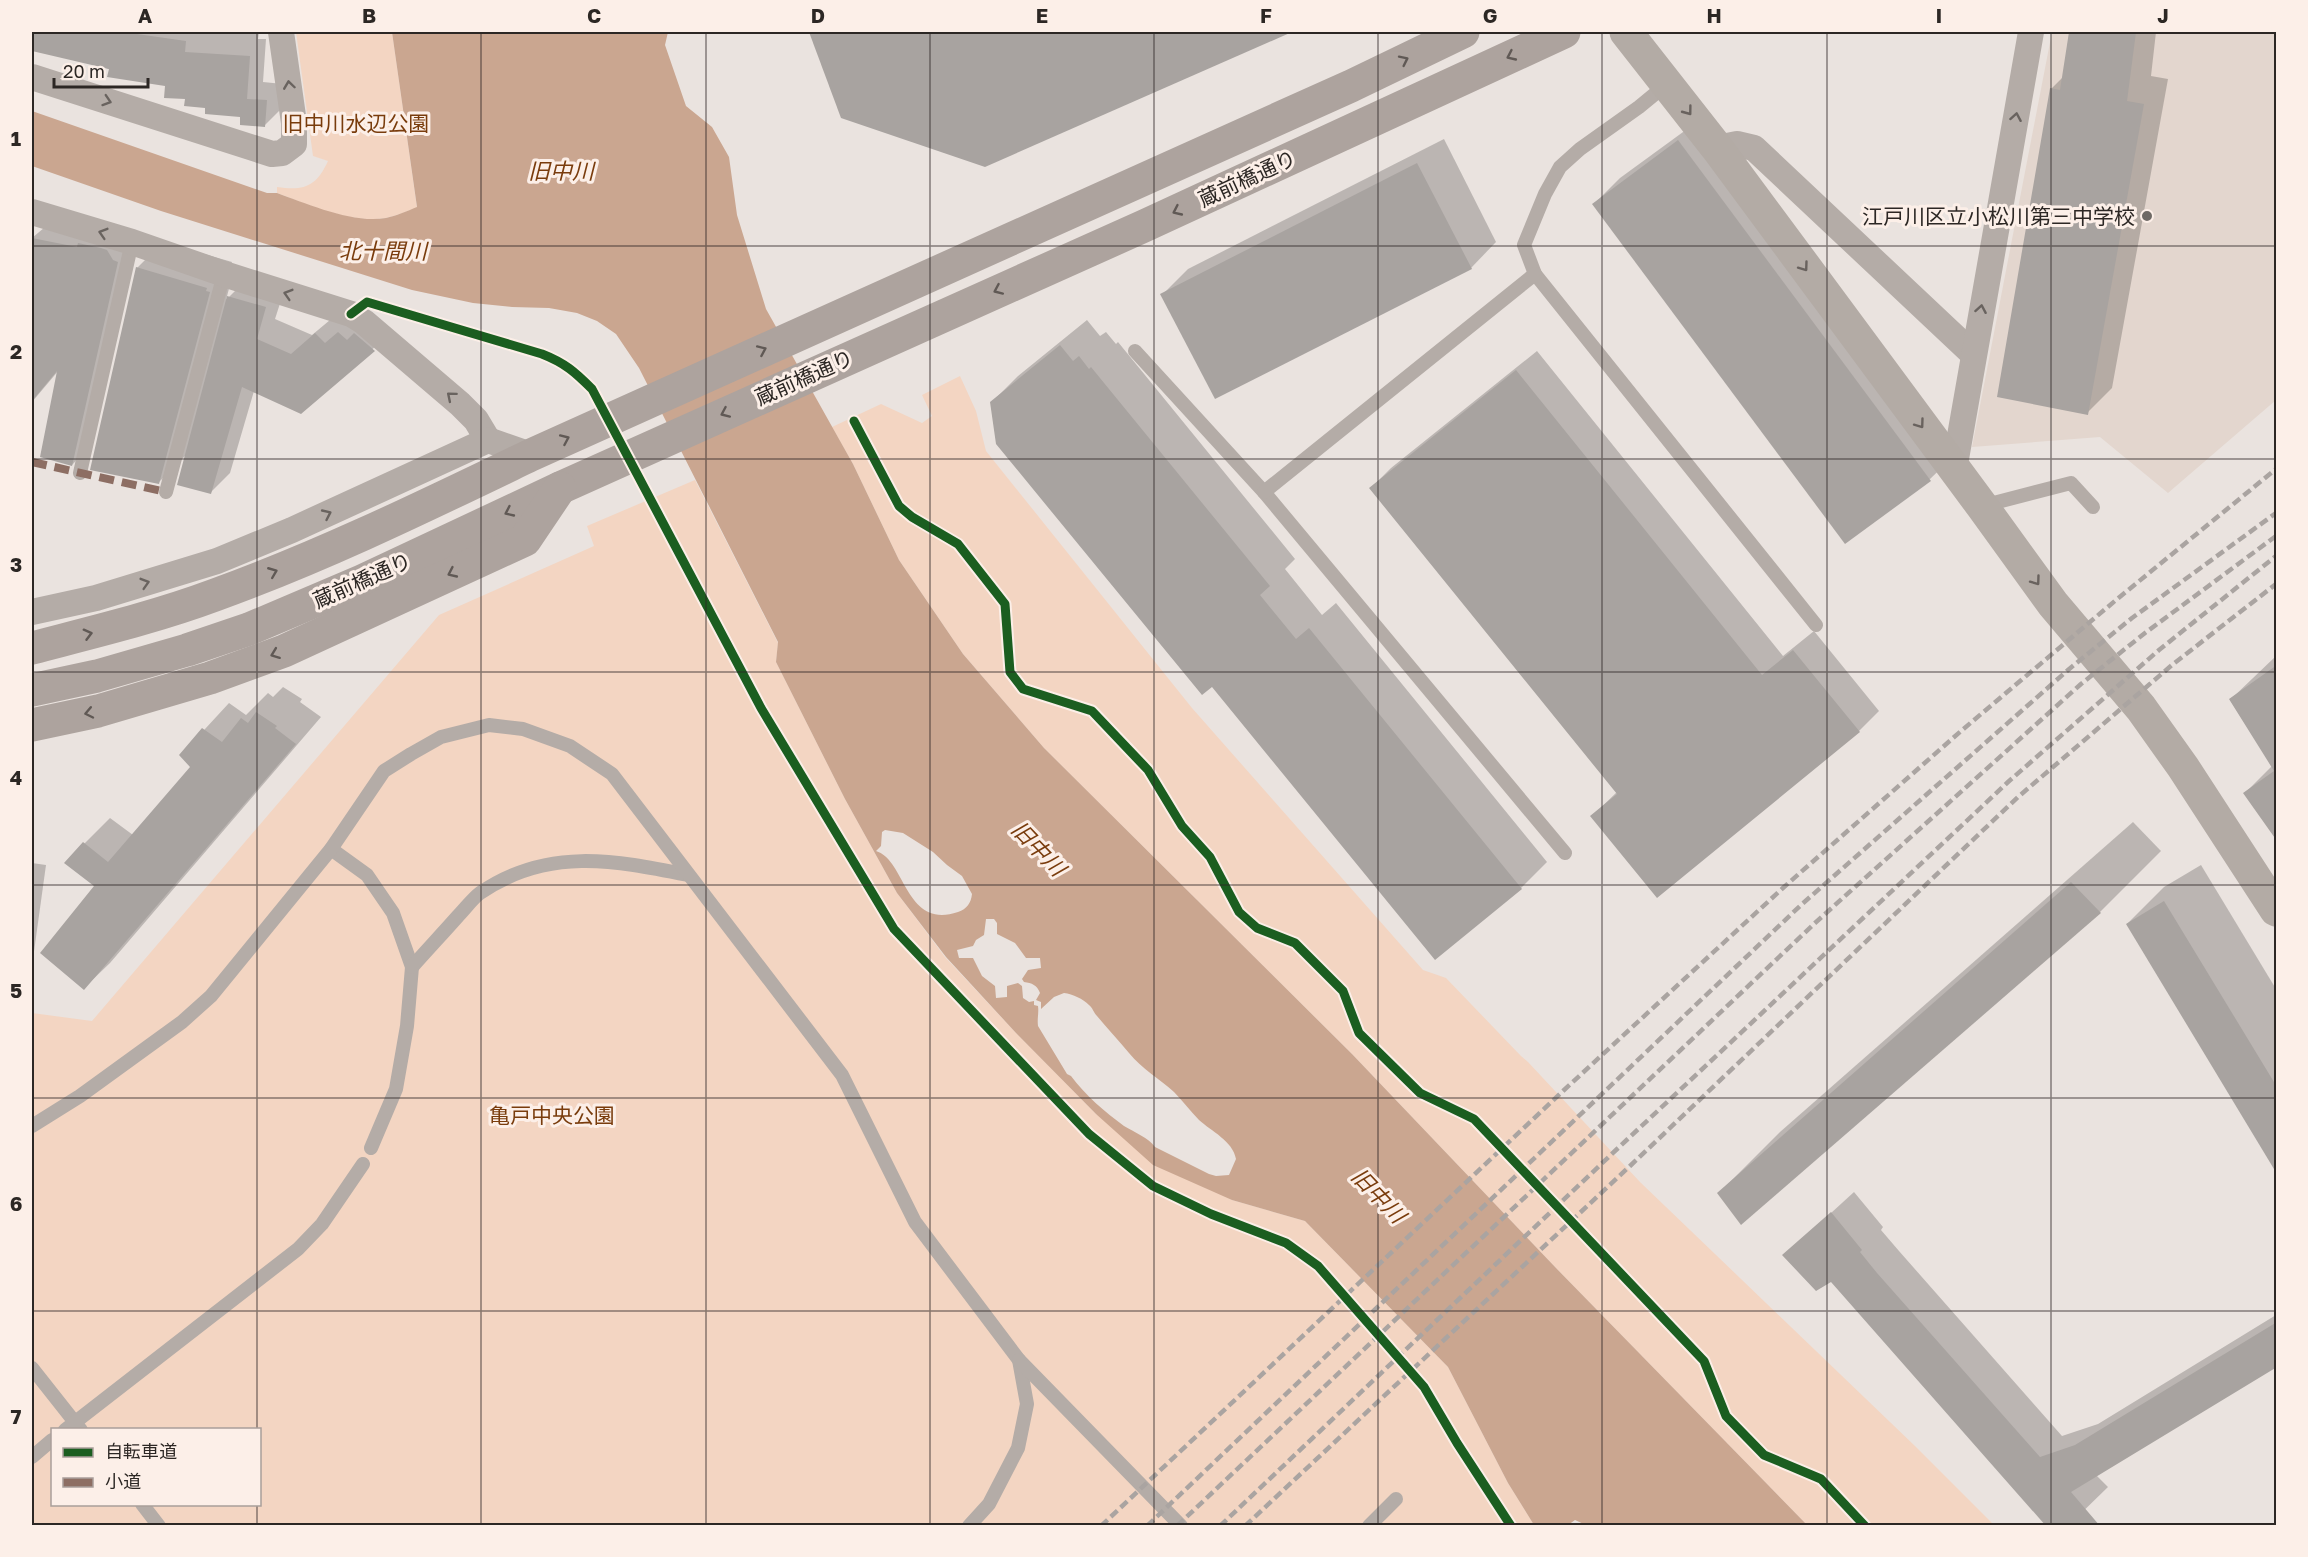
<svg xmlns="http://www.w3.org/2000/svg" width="2308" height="1557" font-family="'Golos Text','Noto Sans JP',sans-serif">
  <rect width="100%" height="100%" fill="#eae3df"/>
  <path fill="#e3d6ce" d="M2052,32H2276V400L2168,493L2100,437L1972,447Z"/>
  <g fill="#f3d5c2" fill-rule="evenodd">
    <path d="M296,32H392L417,208C407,211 396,216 386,218C351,224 309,205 277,193V187C304,191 316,187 328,161L313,156Z"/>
    <path d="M960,376L976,411L986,451L1192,708L1423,970L1446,978L1521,1056L1528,1062L1640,1182L1915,1446L1994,1525H1807L1556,1268L1352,1054L1044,748L963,654L899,560L853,464L832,427L881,404L922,423L932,416L922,395Z"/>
    <path d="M695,480L778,643L776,662L845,799L897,893L945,957L1016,1033L1096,1114L1232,1200L1305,1221L1448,1367L1508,1483L1534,1525L32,1526V1013L92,1021L439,615L594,546L587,526ZM52,1430H260V1504H52Z"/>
  </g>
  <path fill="#caa690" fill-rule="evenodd" d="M392,32H668L665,45L686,106L712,127L729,157L737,215L766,309L853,464L899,560L963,654L1044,748L1352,1054L1556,1268L1807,1525L1588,1526L1575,1520L1568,1525H1534L1508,1483L1448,1367L1305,1221L1232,1200L1153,1165L1096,1114L1016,1033L946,957L897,893L845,799L776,662L778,642L639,368L616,334L597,321L577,313L549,308L512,307L473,303L412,290L161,211L32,166V111L267,193H277C308,204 353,224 386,218C396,216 407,211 417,207ZM885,830L903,833L933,852L947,865L962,876L972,894C971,903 967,909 958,912C905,930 906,860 876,851L881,846L882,832ZM986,919H994L997,923V934L1015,943L1026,958H1040L1041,968L1028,970L1022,979L1024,982C1032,983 1037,985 1040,993L1036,1000L1041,1002V1009L1054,997L1064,993C1073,994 1083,999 1089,1005C1093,1008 1093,1012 1097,1016C1108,1029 1118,1040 1129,1053C1142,1069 1160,1079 1174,1092C1183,1101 1190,1111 1199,1120C1211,1131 1233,1141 1236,1159L1229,1175L1216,1176L1209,1174L1155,1147C1149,1138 1134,1132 1124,1126C1105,1112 1085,1095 1071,1076L1067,1074L1038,1026C1037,1018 1039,1013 1038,1006L1034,1005V1001L1029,1002L1023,998L1022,986L1018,983L1007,986V997L996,998L995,986L982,976L973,958H959L957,950L973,946L976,940L984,935Z"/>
  <g fill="#0003">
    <path d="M32,32H259L258,39H266L263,82L283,84L282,108L265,125L242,115L207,107L186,97L167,85L69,58L32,45Z"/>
    <path d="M812,32H1274L1262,43L813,38Z"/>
    <path d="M2074,32H2156L2151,76L2168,79L2112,388L2087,413L2051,89L2063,77L2069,36Z"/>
    <path d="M1705,116L1956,454L1930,479L1845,542L1594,204L1620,178Z"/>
    <path d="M1444,139L1496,242L1471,268L1162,295L1188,269Z"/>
    <path d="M51,222L131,243L89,447L72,465L59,370L32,402V238Z"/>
    <path d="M163,242L232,262L231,265L235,266L226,300L248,278L285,288L275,319L312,335L336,315L393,331L301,412L254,391L230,473L210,493L187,454L158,483L137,268Z"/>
    <path d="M1087,320L1100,336L1106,332L1116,344L1118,342L1295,559L1285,569L1322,615L1336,603L1547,862L1521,888L1435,958L991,403L1018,376Z"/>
    <path d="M1537,351L1783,656L1814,631L1879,711L1859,731L1592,816L1617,792L1371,488L1391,468Z"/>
    <path d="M2276,656V838L2245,793L2272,766L2230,700Z"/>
    <path d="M283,687L302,699L300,702L321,717L110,963L84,988L96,886L84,844L110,818L133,835L192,766L181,755L229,703L246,715L268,693L273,697Z"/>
    <path d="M2133,822L2161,851L2100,912L1742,1222L1719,1193L1780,1132Z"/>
    <path d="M32,863L46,865L32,966Z"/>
    <path d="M2201,865L2276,989V1151L2127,924L2164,887Z"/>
    <path d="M1854,1192L1883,1227L1881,1230L1899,1251L2062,1436L2098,1424L2276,1315V1365L2096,1475L2108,1487L2068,1526L1832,1280L1784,1256Z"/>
  </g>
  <g fill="#a8a3a0">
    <path d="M32,32H123L186,41L185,52L250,56L247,99L267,100L265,127L240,125V117L205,114V108L184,106L185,99L164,98L165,86L107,77L109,69L32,51Z"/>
    <path d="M809,32H1292L985,167L841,118Z"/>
    <path d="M2069,32H2136L2127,101L2144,104L2088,415L1997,397L2050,88L2060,90Z"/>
    <path d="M1678,140L1931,481L1845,544L1592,204Z"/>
    <path d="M1417,163L1472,269L1215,399L1160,294Z"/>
    <path d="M32,238L77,247L78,243L101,248L107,250L113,260L118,262L72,466L40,457L57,371L32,401Z"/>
    <path d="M136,267L207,288L206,291L210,292L159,484L90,470Z"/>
    <path d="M227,296L266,307L257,339L291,354L315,333L325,343L338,332L347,340L354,333L375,351L301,414L242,387L211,494L177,485Z"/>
    <path d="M1060,345L1073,361L1079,356L1089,369L1091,367L1270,586L1260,595L1296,639L1309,628L1522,889L1435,960L1212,687L1202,695L996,444L990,402Z"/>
    <path d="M1516,370L1762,675L1793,650L1860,732L1657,898L1590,816L1617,794L1369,488Z"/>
    <path d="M2277,665V841L2243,793L2274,771L2229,699Z"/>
    <path d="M256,712L277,726L275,728L296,744L84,990L40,953L94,886L64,863L83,842L108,862L190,767L179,755L202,728L222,742L241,718L248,723Z"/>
    <path d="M2071,882L2101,913L1741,1225L1717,1193Z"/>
    <path d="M2164,901L2277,1087V1174L2126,924Z"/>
    <path d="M1831,1212L1862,1250L1860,1252L1877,1273L2040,1457L2075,1445L2277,1322V1367L2071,1492L2100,1526H2046L1831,1282L1816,1291L1782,1255Z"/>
  </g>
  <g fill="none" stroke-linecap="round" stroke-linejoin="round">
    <g stroke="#b4aca7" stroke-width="14">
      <path d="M1667,84L1639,107L1580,149L1560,167L1545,194L1524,245L1535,274L1816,625"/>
      <path d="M1135,351L1264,492L1565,853"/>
      <path d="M80,473L132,242"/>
      <path d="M166,492L224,274"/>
      <path d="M1264,492L1535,274"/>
      <path d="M1982,506L2071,483L2093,507"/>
      <path d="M331,849L367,875L393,913L412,967L407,1026L396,1089L371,1148"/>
      <path d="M412,967C427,950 443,933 458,916C465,909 472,899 480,893C547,847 614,860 688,875"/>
      <path d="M32,1126L80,1096L182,1022L211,996L331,849L384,771L411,754L441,737L489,725L523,729L570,746L612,774L842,1075L915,1222L1019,1360L1027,1404L1018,1448L989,1504L969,1526"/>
      <path d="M1019,1360L1181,1526"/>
      <path d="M32,1368L81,1430"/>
      <path d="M65,1430L298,1249L322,1224L363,1164"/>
      <path d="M32,1457L52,1440"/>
      <path d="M142,1504L159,1526"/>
      <path d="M1369,1526L1396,1499"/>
    </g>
    <g stroke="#b4aca7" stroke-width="26">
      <path d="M32,77L272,154L282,153L294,144V123L281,32"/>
      <path d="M1717,148L1737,144L1754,148L1973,354"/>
      <path d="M32,212L132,242L224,274L351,314L364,322L460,404L476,420L488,440"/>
      <path d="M1954,470L2031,32"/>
      <path d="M32,612L96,598L217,561L292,530L488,440L531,455"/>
    </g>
    <path stroke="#b3aba5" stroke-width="33" d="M1626,32L1717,148L1982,506L2053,604L2141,708L2183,767L2276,910"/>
    <g stroke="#ada39e" stroke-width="33">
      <path d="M32,648C93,632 156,617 215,595C323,556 427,505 531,455L1351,86L1463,32"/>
      <path d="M32,690L97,676L187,650L249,629L362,581L560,488L1144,226L1564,32"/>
      <path d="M32,725L98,711L210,678L284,651L525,540L560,488"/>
    </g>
    <g stroke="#aaa4a1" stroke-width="4.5" stroke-dasharray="9 4.5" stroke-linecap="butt">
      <path d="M1101,1526L1563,1091L1784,887L1961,731L2116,600L2276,469"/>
      <path d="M1147,1526L1801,905L2068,670L2132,618L2276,513"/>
      <path d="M1177,1526L1815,923L2081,684L2145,633L2276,536"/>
      <path d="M1220,1526L1616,1150L2008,782L2159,650L2276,556"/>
      <path d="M1245,1526L1630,1166L2018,797L2172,665L2276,584"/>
    </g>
    <path stroke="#8d6e63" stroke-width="8" stroke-dasharray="15 8" stroke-linecap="butt" d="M32,462L166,492"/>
    <defs>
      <g id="cycleway">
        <path d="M351,314L367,302L542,354C565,363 575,372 592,389L761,708L894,929L1089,1134L1153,1186L1211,1214L1286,1243L1318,1266L1424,1387L1457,1443L1511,1526"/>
        <path d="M854,421L899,506L912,517L958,544L1005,604L1010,672L1023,689L1092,711L1148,770L1182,826L1210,857L1239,912L1257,928L1295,943L1343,991L1359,1033L1420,1093L1474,1119L1704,1361L1726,1416L1764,1455L1821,1479L1865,1526"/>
      </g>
    </defs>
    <use href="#cycleway" stroke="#fcefe8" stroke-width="13"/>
    <use href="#cycleway" stroke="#1b5e20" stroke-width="9"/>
  </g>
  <defs><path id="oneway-chevron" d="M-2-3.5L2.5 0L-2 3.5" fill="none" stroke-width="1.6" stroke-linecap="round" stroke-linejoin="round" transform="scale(1.5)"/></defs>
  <g stroke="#605955">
    <use href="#oneway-chevron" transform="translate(1511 56) rotate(155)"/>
    <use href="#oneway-chevron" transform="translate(1404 60) rotate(-26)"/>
    <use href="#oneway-chevron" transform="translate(1177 211) rotate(155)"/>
    <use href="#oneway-chevron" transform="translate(998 290) rotate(156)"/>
    <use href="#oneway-chevron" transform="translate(762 350) rotate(-24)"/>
    <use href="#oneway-chevron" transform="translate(725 413) rotate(156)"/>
    <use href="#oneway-chevron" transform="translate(565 439) rotate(-24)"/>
    <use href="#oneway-chevron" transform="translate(509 512) rotate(155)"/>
    <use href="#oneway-chevron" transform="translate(273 572) rotate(-22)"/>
    <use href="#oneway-chevron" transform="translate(452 573) rotate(155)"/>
    <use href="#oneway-chevron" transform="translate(88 634) rotate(-15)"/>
    <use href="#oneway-chevron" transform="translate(275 654) rotate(159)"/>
    <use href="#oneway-chevron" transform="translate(89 713) rotate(168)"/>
  </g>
  <g stroke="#69635f">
    <use href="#oneway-chevron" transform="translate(289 85) rotate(-98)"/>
    <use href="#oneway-chevron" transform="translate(107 101) rotate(18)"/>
    <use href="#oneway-chevron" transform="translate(2016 117) rotate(-80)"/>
    <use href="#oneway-chevron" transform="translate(103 233) rotate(-163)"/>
    <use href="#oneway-chevron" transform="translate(288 294) rotate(-163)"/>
    <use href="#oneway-chevron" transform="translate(1981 309) rotate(-80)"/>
    <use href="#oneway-chevron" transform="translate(451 396) rotate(-140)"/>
    <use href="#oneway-chevron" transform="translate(327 514) rotate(-25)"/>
    <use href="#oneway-chevron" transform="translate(145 583) rotate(-17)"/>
  </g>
  <g stroke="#69625e">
    <use href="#oneway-chevron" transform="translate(1688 111) rotate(53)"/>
    <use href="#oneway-chevron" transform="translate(1804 267) rotate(54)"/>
    <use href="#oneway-chevron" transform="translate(1920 424) rotate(54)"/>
    <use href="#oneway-chevron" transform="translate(2036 581) rotate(54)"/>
  </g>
  <path fill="none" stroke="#2c2724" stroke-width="1.5" stroke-opacity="0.55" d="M257,32V1430M481,32V1526M706,32V1526M930,32V1526M1154,32V1526M1378,32V1526M1602,32V1526M1827,32V1526M2051,32V1526M32,246H2276M32,459H2276M32,672H2276M32,885H2276M32,1098H2276M32,1311H2276M257,1504V1526"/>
  <circle fill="#6e6965" stroke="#fcefe8" stroke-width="2" cx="2147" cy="216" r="6"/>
  <g text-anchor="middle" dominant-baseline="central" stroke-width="6" stroke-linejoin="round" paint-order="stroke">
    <g font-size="21" fill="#793c0c" stroke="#fcefe8">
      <text x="356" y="123">旧中川水辺公園</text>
      <text x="552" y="1115">亀戸中央公園</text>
    </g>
    <g font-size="21" fill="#2c2724" stroke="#fcefe8">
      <text transform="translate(1247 178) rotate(-25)">蔵前橋通り</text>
      <text transform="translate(804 377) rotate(-24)">蔵前橋通り</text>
      <text transform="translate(362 580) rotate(-24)">蔵前橋通り</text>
    </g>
    <g font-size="21" fill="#2c2724" stroke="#fcefe8" text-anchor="end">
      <text x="2135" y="216">江戸川区立小松川第三中学校</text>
    </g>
    <g font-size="22" font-style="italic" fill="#7a3c0d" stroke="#fcefe8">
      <text x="561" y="170">旧中川</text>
      <text x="383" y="250">北十間川</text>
      <text transform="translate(1039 848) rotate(46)">旧中川</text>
      <text transform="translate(1379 1195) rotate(46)">旧中川</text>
    </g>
  </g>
  <rect width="2308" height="1557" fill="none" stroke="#fcefe8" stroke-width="66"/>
  <rect x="51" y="1428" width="210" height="78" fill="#fcefe8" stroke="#a99f9a" stroke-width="1.5"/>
  <rect x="63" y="1448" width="30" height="9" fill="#1b5e20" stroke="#a99f9a" stroke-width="1.5"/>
  <text x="105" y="1458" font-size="18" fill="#2c2724">自転車道</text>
  <rect x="63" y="1478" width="30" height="9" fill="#8d6e63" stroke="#a99f9a" stroke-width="1.5"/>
  <text x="105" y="1488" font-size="18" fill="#2c2724">小道</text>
  <path d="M54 78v9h94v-9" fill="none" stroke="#2c2724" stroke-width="3"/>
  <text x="63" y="78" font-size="18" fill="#2c2724" stroke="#fcefe8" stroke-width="4.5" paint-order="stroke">20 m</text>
  <rect x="33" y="33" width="2242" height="1491" fill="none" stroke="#2c2724" stroke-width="2"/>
  <g font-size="20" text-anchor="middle" font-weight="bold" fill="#2c2724">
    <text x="145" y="23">A</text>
    <text x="369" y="23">B</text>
    <text x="594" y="23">C</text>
    <text x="818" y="23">D</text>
    <text x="1042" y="23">E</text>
    <text x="1266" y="23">F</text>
    <text x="1490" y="23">G</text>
    <text x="1714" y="23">H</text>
    <text x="1939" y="23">I</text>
    <text x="2163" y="23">J</text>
    <text x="16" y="146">1</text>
    <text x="16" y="359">2</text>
    <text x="16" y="572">3</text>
    <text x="16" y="785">4</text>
    <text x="16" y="998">5</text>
    <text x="16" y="1211">6</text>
    <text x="16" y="1424">7</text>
  </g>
</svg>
